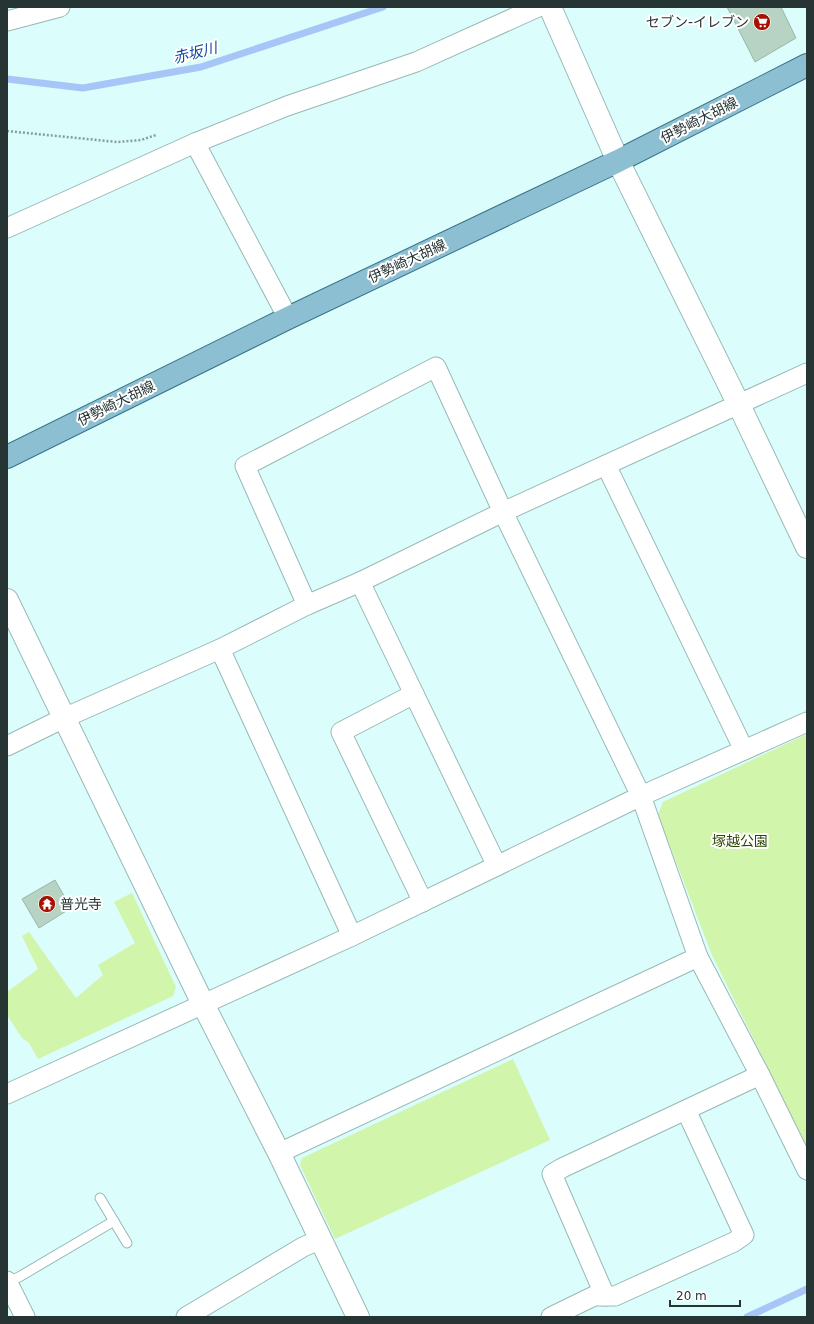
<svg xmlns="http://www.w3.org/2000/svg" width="814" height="1324" font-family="'DejaVu Sans','Noto Sans JP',sans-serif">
  <rect width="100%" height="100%" fill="#dbfdfc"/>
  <g fill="#d1f5aa">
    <path d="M807,734V1147L712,955L658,815L663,802Z"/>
    <path d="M132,893L176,987L173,996L38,1059L29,1043L22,1038L7,1015V992L38,969L22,936L29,932L76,998L103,975L98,965L135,943L114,902Z"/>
    <path d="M513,1059L550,1140L335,1239L300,1165L302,1158Z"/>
  </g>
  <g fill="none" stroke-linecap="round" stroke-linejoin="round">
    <g stroke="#a7c5f6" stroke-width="7">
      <path d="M7,79L83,88L201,67L383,7"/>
      <path d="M747,1317L807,1289"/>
    </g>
  </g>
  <g fill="#b7d3c4" stroke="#9cb6a8">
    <path d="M727,7H781L796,38L755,62Z"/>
    <path d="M55,880L71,908L39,928L22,899Z"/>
  </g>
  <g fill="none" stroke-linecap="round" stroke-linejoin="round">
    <defs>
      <g id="lane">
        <path d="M100,1198L127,1243"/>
        <path d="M7,1282L19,1277L114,1221"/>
      </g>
      <g id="street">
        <path d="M7,21L60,7"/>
        <path d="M195,143L288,318"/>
        <path d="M7,228L195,143L287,106L416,62L538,7"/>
        <path d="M606,465L744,750"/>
        <path d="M360,582L497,866"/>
        <path d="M307,605L245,466L436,367L503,512L641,796L698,957L760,1075L807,1170"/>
        <path d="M220,649L352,936"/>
        <path d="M414,694L341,732L423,902"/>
        <path d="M7,746L64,718L220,649L307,605L360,582L503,512L807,373"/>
        <path d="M7,1094L352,936L641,796L807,722"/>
        <path d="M279,1153L698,957"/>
        <path d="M7,1281L25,1317"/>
        <path d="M605,1296L552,1174L562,1168L760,1075"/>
        <path d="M186,1317L303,1247L321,1239"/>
        <path d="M551,1317L594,1296H615L734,1242L744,1235L686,1110"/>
      </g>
      <g id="secondary">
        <path d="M550,7L618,161L739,405L807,547"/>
        <path d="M7,600L203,1004L279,1153L358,1317"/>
      </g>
      <path id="primary" d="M7,457L288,318L618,161L807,65"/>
    </defs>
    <use href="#lane" stroke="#97b8b7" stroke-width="11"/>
    <use href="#street" stroke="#97b8b7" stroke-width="21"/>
    <use href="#secondary" stroke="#97b8b7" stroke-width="24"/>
    <use href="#primary" stroke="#387288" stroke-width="24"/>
    <path stroke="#869e9d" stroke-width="2.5" stroke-dasharray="2 2" stroke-linecap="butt" d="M7,131L117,142L141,140L156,135"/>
    <use href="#lane" stroke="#fff" stroke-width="9"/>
    <use href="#street" stroke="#fff" stroke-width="19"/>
    <use href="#secondary" stroke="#fff" stroke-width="22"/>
    <use href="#primary" stroke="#8dbfd3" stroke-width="22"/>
  </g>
  <defs>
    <symbol id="supermarket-disc" viewBox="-11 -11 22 22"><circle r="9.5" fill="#a51103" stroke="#fff"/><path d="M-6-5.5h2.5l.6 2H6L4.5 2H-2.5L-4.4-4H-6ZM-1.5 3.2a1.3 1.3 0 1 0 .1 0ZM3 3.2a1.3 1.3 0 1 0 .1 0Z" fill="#fff"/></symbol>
    <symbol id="temple-disc" viewBox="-11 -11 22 22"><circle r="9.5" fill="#a51103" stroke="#fff"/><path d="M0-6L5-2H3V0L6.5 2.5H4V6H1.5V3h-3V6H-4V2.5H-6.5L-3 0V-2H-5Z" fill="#fff"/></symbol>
  </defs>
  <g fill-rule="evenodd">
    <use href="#supermarket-disc" x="752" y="12" width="20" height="20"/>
    <use href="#temple-disc" x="37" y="894" width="20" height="20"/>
  </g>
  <g text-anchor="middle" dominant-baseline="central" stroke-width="4" stroke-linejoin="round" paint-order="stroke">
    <g font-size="14" fill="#273434" stroke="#fff" text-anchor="end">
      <text x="749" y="22">セブン-イレブン</text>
      <text x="60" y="904" text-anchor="start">普光寺</text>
    </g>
    <g font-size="14" fill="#273434" stroke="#fff">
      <text transform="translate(699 120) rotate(-27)">伊勢崎大胡線</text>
      <text transform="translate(407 261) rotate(-25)">伊勢崎大胡線</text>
      <text transform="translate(116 403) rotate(-26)">伊勢崎大胡線</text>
    </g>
    <g font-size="14" fill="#2c4500" stroke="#fff">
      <text x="740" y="841">塚越公園</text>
    </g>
    <g font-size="15" font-style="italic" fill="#1048a3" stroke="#fff">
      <text transform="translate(195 53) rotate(-14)">赤坂川</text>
    </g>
  </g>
  <rect width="814" height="1324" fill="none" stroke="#273434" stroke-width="16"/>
  <path d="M670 1300v6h70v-6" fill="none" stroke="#273434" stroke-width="2"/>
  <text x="676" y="1300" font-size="12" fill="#273434" stroke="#ffffff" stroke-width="3" paint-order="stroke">20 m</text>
</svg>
